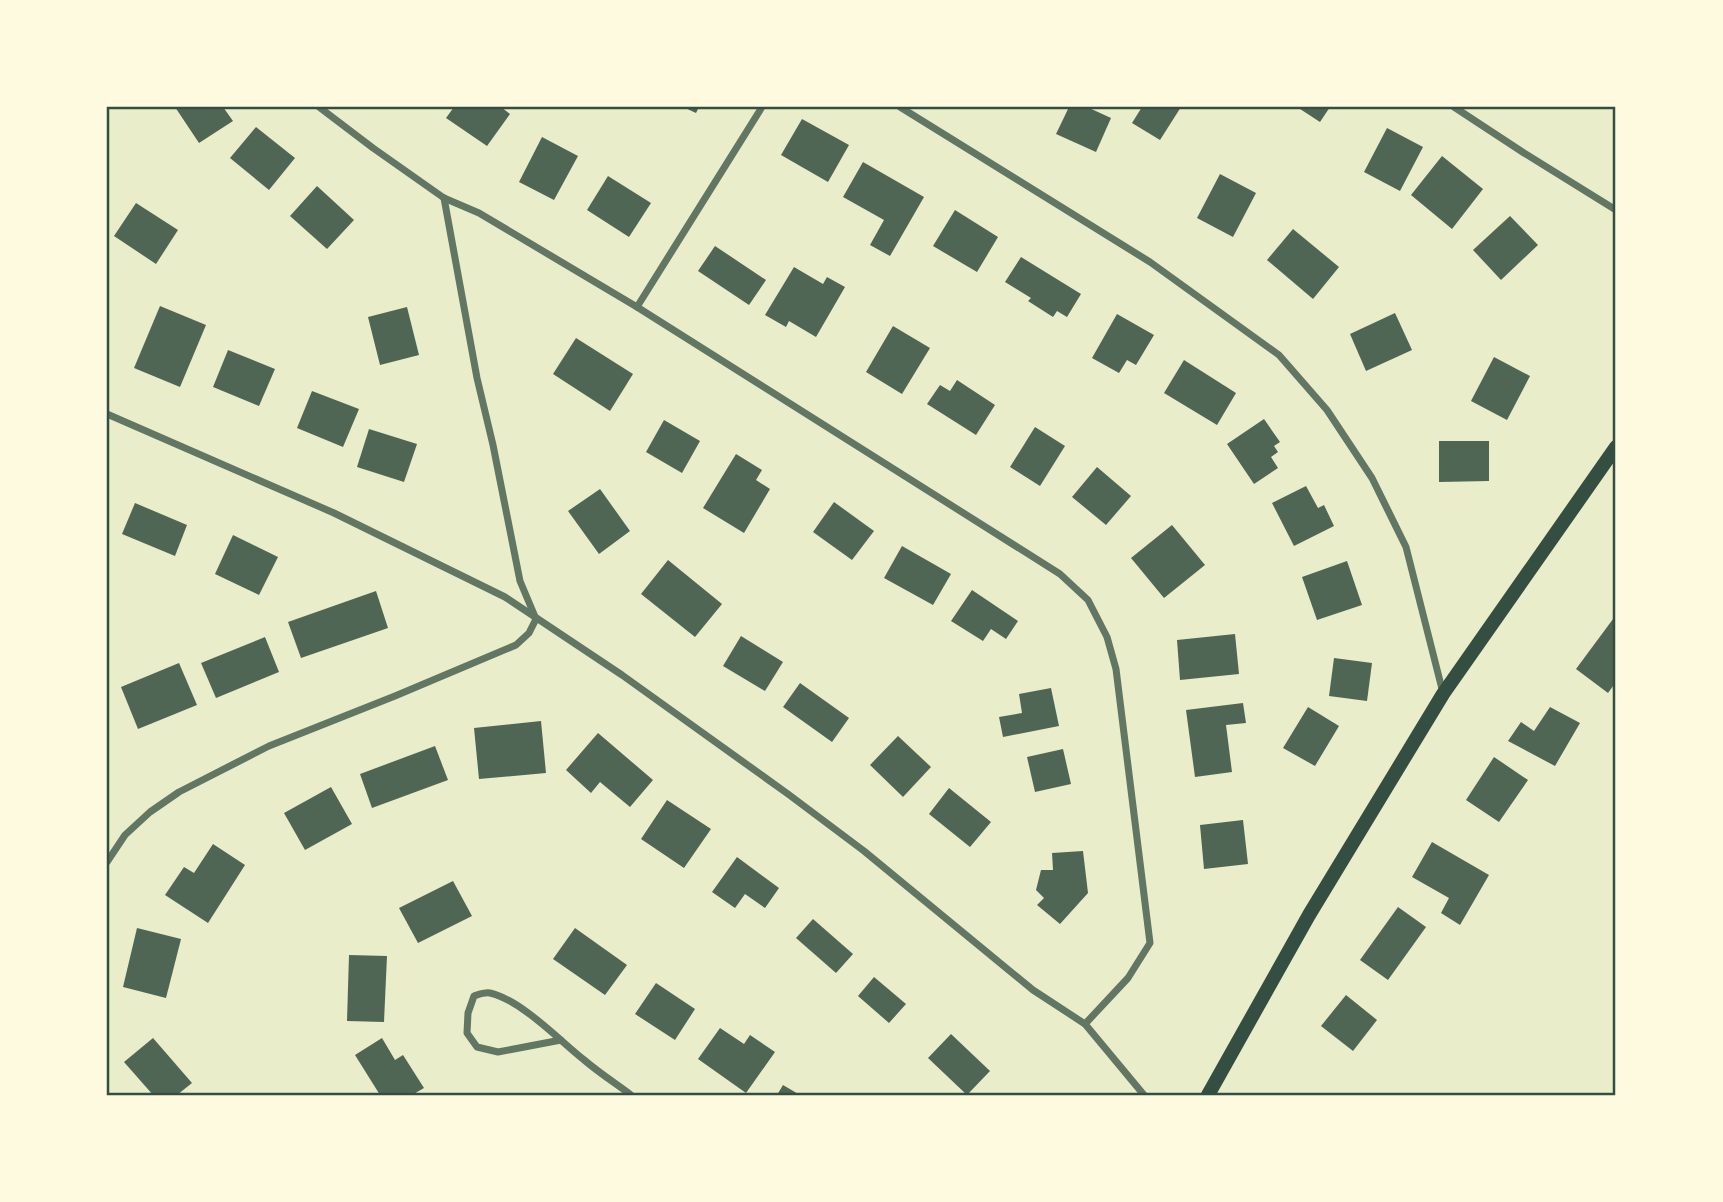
<svg xmlns="http://www.w3.org/2000/svg" width="1723" height="1202" font-family="'DejaVu Sans',sans-serif">
  <rect width="100%" height="100%" fill="#e9edc9"/>
  <g fill="#4f6655">
    <path d="M175,107H223L233,121L199,143Z"/>
    <path d="M454,107H501L510,114L487,146L446,118Z"/>
    <path d="M683,107H699L696,113Z"/>
    <path d="M1069,107H1087L1111,118L1096,152L1056,134Z"/>
    <path d="M1142,107H1181L1160,140L1132,123Z"/>
    <path d="M1297,107H1330L1320,122Z"/>
    <path d="M802,119L849,145L828,182L781,155Z"/>
    <path d="M256,127L295,158L269,190L230,158Z"/>
    <path d="M1387,128L1423,147L1400,191L1364,172Z"/>
    <path d="M542,137L578,156L554,200L519,182Z"/>
    <path d="M1442,156L1483,189L1452,229L1411,195Z"/>
    <path d="M863,162L924,197L890,256L870,245L884,220L843,197Z"/>
    <path d="M1220,174L1256,193L1233,237L1197,218Z"/>
    <path d="M608,176L651,203L629,237L587,210Z"/>
    <path d="M317,186L354,220L327,249L290,216Z"/>
    <path d="M136,203L178,230L156,264L114,236Z"/>
    <path d="M955,210L998,237L977,272L933,246Z"/>
    <path d="M1510,216L1538,245L1501,280L1473,250Z"/>
    <path d="M1293,229L1339,267L1313,299L1267,260Z"/>
    <path d="M715,246L766,280L749,305L698,271Z"/>
    <path d="M1021,257L1081,294L1067,317L1057,311L1053,317L1028,301L1031,298L1005,282Z"/>
    <path d="M794,267L823,284L827,277L845,287L816,337L789,321L786,327L765,315Z"/>
    <path d="M160,306L206,325L180,387L134,368Z"/>
    <path d="M407,307L419,355L380,365L368,317Z"/>
    <path d="M1395,313L1412,350L1366,371L1350,334Z"/>
    <path d="M1117,314L1154,335L1136,365L1127,360L1119,373L1092,358Z"/>
    <path d="M893,326L930,348L902,394L866,372Z"/>
    <path d="M576,338L633,374L610,411L553,374Z"/>
    <path d="M228,350L275,369L259,406L213,387Z"/>
    <path d="M1494,357L1530,376L1507,420L1471,401Z"/>
    <path d="M1184,360L1236,393L1217,425L1164,393Z"/>
    <path d="M957,380L995,405L976,435L927,404L940,385L950,391Z"/>
    <path d="M312,391L359,409L343,447L297,428Z"/>
    <path d="M1264,419L1280,442L1274,446L1278,452L1271,457L1278,468L1254,484L1227,444Z"/>
    <path d="M664,420L700,441L682,473L646,452Z"/>
    <path d="M1035,427L1065,446L1040,486L1010,467Z"/>
    <path d="M369,429L417,444L404,482L357,467Z"/>
    <path d="M1439,441H1489V481L1439,482Z"/>
    <path d="M736,454L762,470L756,480L770,489L744,533L703,508Z"/>
    <path d="M1097,467L1131,496L1106,525L1072,497Z"/>
    <path d="M1306,486L1318,508L1324,505L1334,526L1294,546L1272,503Z"/>
    <path d="M600,489L630,531L599,554L568,511Z"/>
    <path d="M834,502L874,531L852,560L813,532Z"/>
    <path d="M135,503L187,525L175,556L122,534Z"/>
    <path d="M1172,525L1205,565L1164,598L1131,558Z"/>
    <path d="M233,535L278,557L259,595L215,574Z"/>
    <path d="M902,546L951,574L933,605L884,578Z"/>
    <path d="M668,560L722,604L695,637L641,594Z"/>
    <path d="M1347,561L1362,605L1317,620L1302,577Z"/>
    <path d="M972,590L1018,621L1006,639L991,629L983,641L951,621Z"/>
    <path d="M376,591L388,628L301,658L288,622Z"/>
    <path d="M1616,615V682L1608,693L1576,669Z"/>
    <path d="M1235,634L1239,674L1180,680L1177,640Z"/>
    <path d="M741,636L783,662L765,691L723,666Z"/>
    <path d="M265,637L279,672L216,698L201,663Z"/>
    <path d="M1334,658L1372,663L1367,701L1329,696Z"/>
    <path d="M179,663L197,705L138,729L121,687Z"/>
    <path d="M800,683L849,718L832,742L783,707Z"/>
    <path d="M1051,688L1059,726L1003,737L999,717L1022,713L1019,694Z"/>
    <path d="M1243,703L1246,723L1226,725L1232,772L1195,777L1186,710Z"/>
    <path d="M1308,707L1339,726L1315,766L1283,748Z"/>
    <path d="M1550,707L1580,723L1555,766L1508,741L1521,722L1534,731Z"/>
    <path d="M541,721L546,773L479,779L474,728Z"/>
    <path d="M598,733L653,780L630,807L600,782L591,793L566,770Z"/>
    <path d="M898,736L931,767L903,797L870,765Z"/>
    <path d="M435,746L448,780L372,808L360,774Z"/>
    <path d="M1063,749L1071,784L1035,792L1027,757Z"/>
    <path d="M1494,757L1528,780L1499,822L1466,800Z"/>
    <path d="M331,787L352,824L305,850L284,813Z"/>
    <path d="M949,788L991,822L970,847L929,814Z"/>
    <path d="M667,800L711,829L684,868L641,839Z"/>
    <path d="M1243,820L1248,864L1204,869L1200,825Z"/>
    <path d="M1432,842L1489,875L1460,925L1441,913L1449,898L1412,877Z"/>
    <path d="M213,844L245,865L208,923L165,895L184,867L194,873Z"/>
    <path d="M1083,851L1088,893L1060,924L1037,905L1044,898L1036,890L1041,870H1053L1052,853Z"/>
    <path d="M737,857L779,888L765,908L745,894L735,908L712,892Z"/>
    <path d="M453,881L472,916L418,943L399,908Z"/>
    <path d="M1398,907L1426,927L1388,980L1360,960Z"/>
    <path d="M813,919L853,954L836,973L796,938Z"/>
    <path d="M137,928L181,939L166,998L123,987Z"/>
    <path d="M575,928L627,965L605,995L553,959Z"/>
    <path d="M349,955L387,956L384,1022L347,1021Z"/>
    <path d="M874,977L906,1004L889,1023L858,996Z"/>
    <path d="M656,983L695,1009L675,1040L635,1014Z"/>
    <path d="M1346,995L1377,1020L1353,1051L1321,1026Z"/>
    <path d="M720,1028L744,1044L750,1035L775,1052L746,1093L698,1059Z"/>
    <path d="M951,1034L990,1071L967,1095L928,1058Z"/>
    <path d="M153,1038L192,1083L177,1095H153L124,1062Z"/>
    <path d="M382,1038L395,1060L403,1055L424,1088L412,1095H380L355,1055Z"/>
    <path d="M783,1085L800,1095H777Z"/>
  </g>
  <g fill="none" stroke-linecap="round" stroke-linejoin="round">
    <g stroke="#617663" stroke-width="7">
      <path d="M319,107L373,148L444,198L479,213L637,307L1060,574L1088,600L1107,637L1116,669L1150,943L1128,978L1085,1024"/>
      <path d="M900,107L1150,262L1279,355L1327,410L1372,478L1406,547L1443,693"/>
      <path d="M1454,107L1524,153L1616,210"/>
      <path d="M637,307L762,107"/>
      <path d="M107,414L334,513L505,597L622,675L788,794L864,851L1033,990L1085,1024L1144,1095"/>
      <path d="M107,862L125,835L150,812L179,792L269,746L395,696L516,645L529,633L536,619L520,581L493,445L477,378L444,198"/>
      <path d="M561,1040L498,1052L477,1047L467,1033L468,1013L474,996C480,994 485,992 490,993C521,1000 558,1039 583,1059C598,1072 615,1083 631,1095"/>
    </g>
    <path stroke="#344e41" stroke-width="14" d="M1208,1095L1309,915L1443,694L1616,447"/>
  </g>
  <rect width="1723" height="1202" fill="none" stroke="#fefae0" stroke-width="217"/>
  <rect x="108" y="108" width="1506" height="986" fill="none" stroke="#344e41" stroke-width="2.5"/>
</svg>
